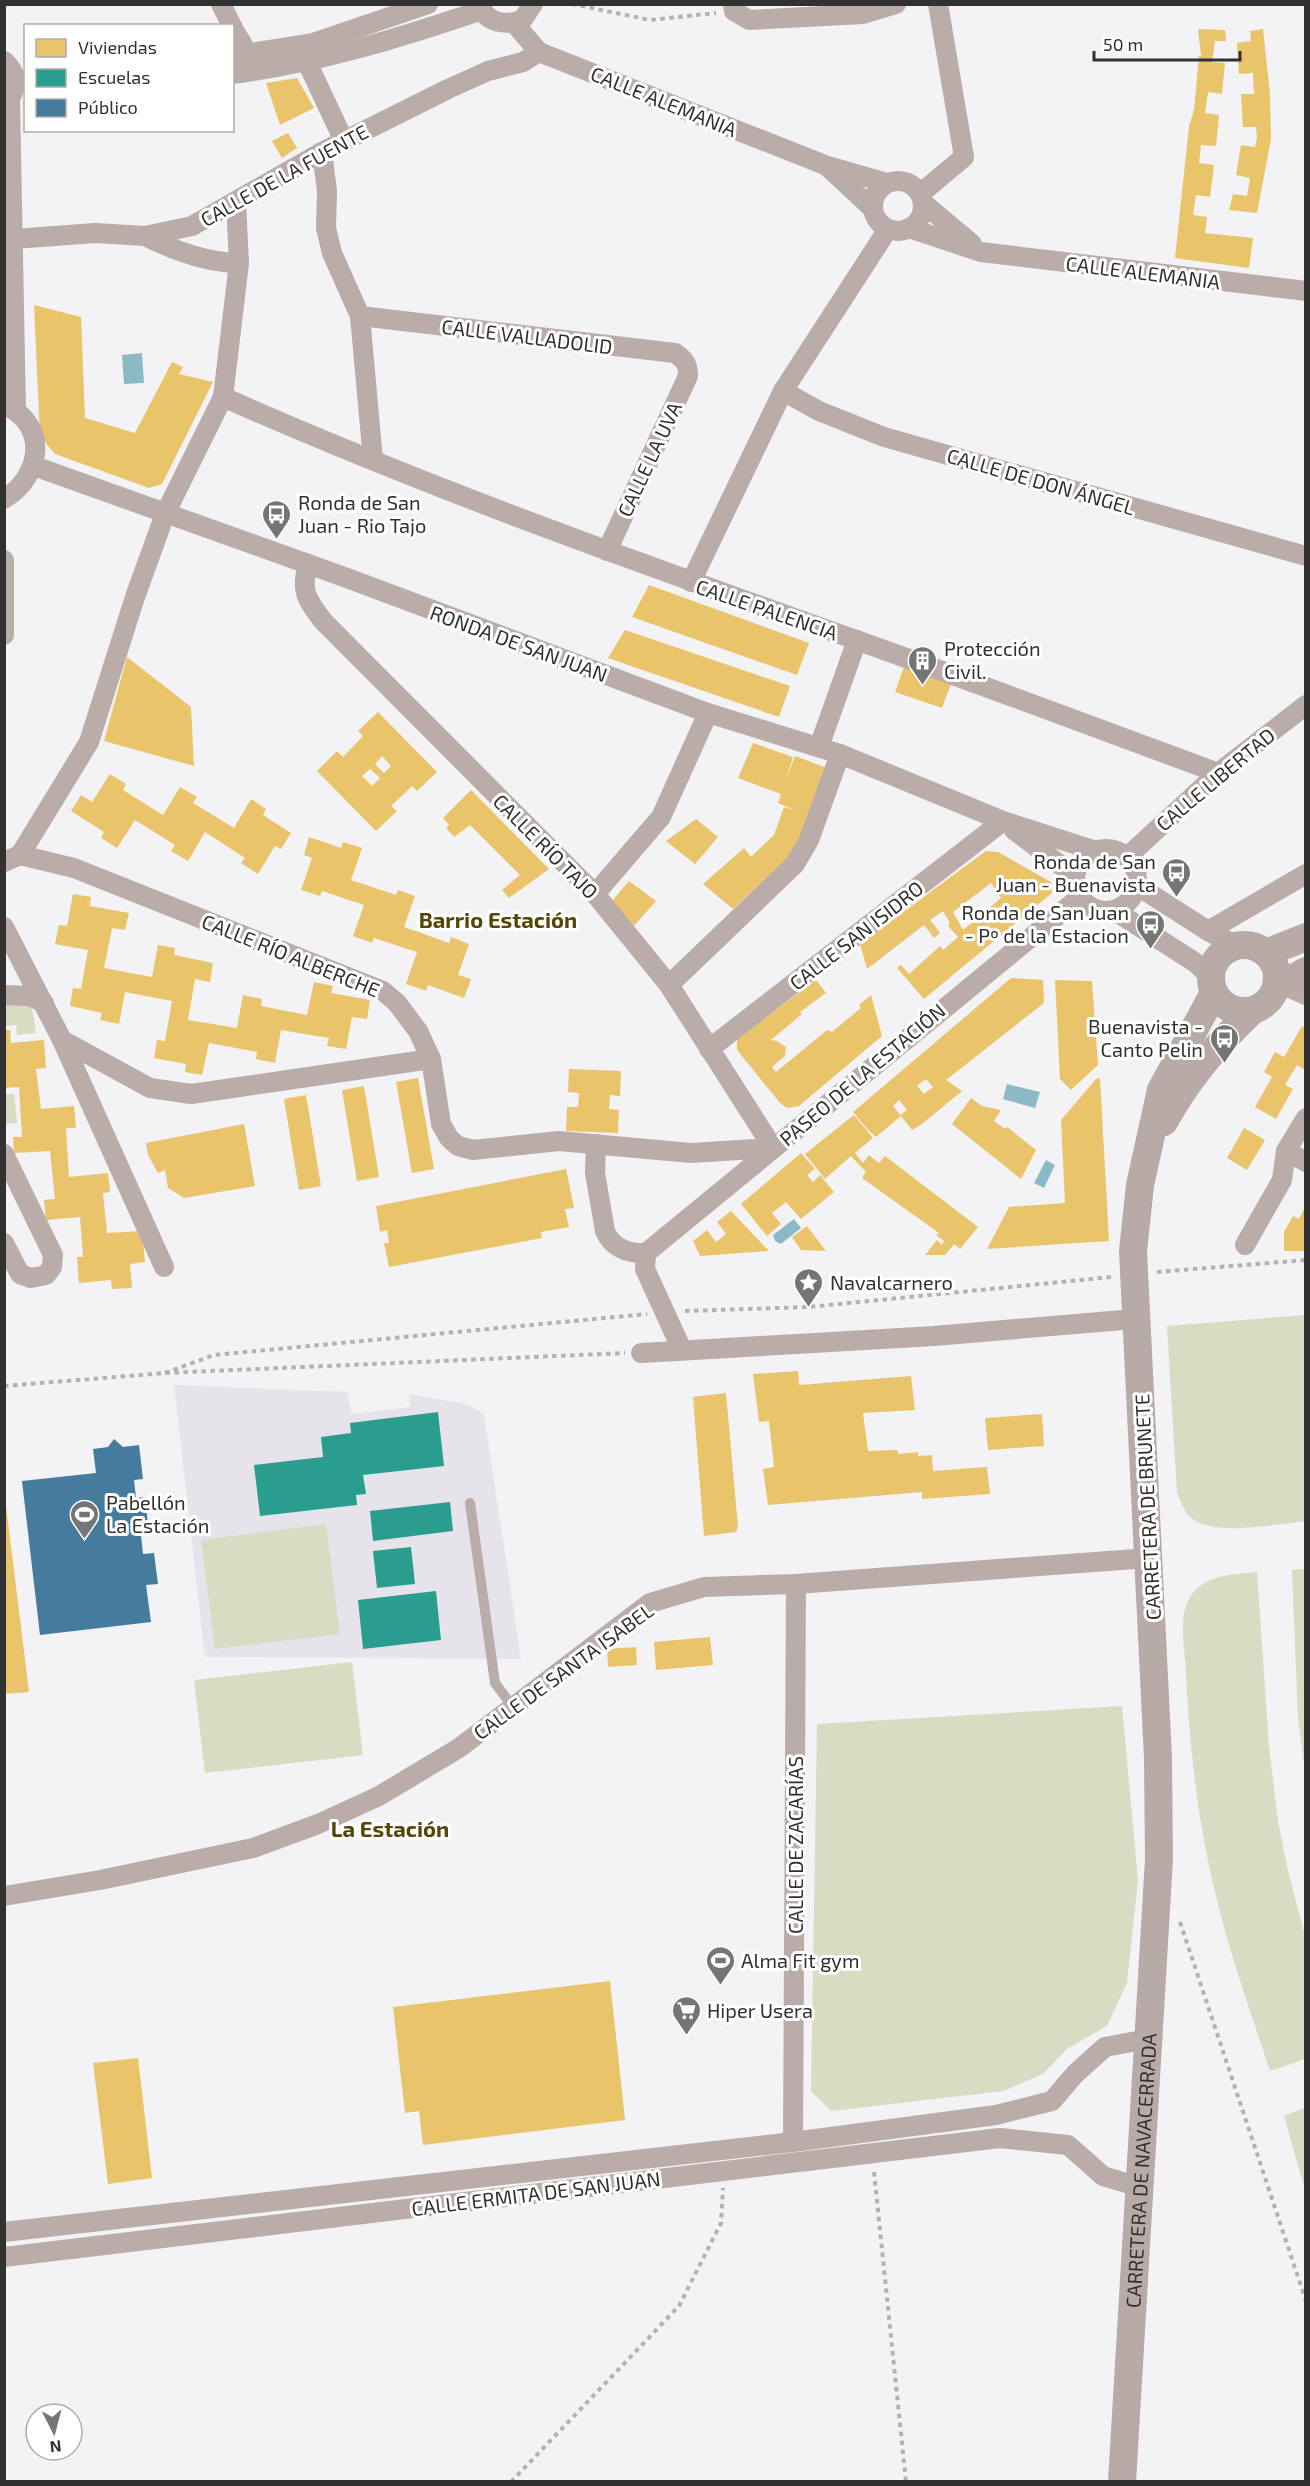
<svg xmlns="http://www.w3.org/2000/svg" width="1310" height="2486" font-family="'Exo 2',sans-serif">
  <rect width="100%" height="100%" fill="#f3f2f4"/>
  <path fill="#e6e4ea" d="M174,1385L347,1392L352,1414L410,1407L409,1394L466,1404L484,1414L521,1659L205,1657Z"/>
  <g fill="#d9dcc2">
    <path d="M8,1004H25L32,1009L36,1033L17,1035L16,1025L5,1026V1007Z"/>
    <path d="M5,1094H14L17,1123L5,1124Z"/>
    <path d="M1305,1315V1521C1277,1524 1219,1536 1194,1520C1185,1514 1181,1503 1177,1493L1167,1326Z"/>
    <path d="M326,1524L340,1634L215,1649L201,1540Z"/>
    <path d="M1305,1569H1306L1305,1773L1298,1718L1292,1570Z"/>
    <path d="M1257,1572L1269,1747L1278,1821L1288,1871L1305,1936V2059L1270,2071C1251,2013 1230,1955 1216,1896C1198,1823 1189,1747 1186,1671C1185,1650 1178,1619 1189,1599C1203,1574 1232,1575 1257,1572Z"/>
    <path d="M352,1662L363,1755L205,1773L194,1680Z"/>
    <path d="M1122,1706L1138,1880L1127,1983L1107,2026L1068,2048L1043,2074L1003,2091L831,2111L811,2091L817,1724Z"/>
    <path d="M1305,2108H1306L1305,2190L1284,2116Z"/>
  </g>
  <g fill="#8bbac6">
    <path d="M142,353L144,383L124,384L122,355Z"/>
    <path d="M1007,1084L1040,1092L1035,1108L1003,1099Z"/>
    <path d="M1046,1160L1055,1165L1044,1188L1034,1183Z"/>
    <path d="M794,1219L801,1228L781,1244L775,1241L773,1235Z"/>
  </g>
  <g fill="#e9c46a" fill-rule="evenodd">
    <path d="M1198,29L1225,30L1226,41H1215L1212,62L1225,63L1222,94L1208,92L1205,113L1219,115L1216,146L1201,145L1199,163L1214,165L1210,197L1196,195L1193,215L1207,217L1205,233L1253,238L1249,268L1175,258L1189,126L1194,110L1199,56H1201Z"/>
    <path d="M1263,29L1270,94L1271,139L1257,213L1229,210L1233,194L1247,196L1250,178L1236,175L1241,145L1255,147L1257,138L1256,127H1243L1241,94H1254L1253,73L1239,74L1237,43L1251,41L1250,31Z"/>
    <path d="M297,78L314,108L280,125L266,83Z"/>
    <path d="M288,133L297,148L282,158L272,141Z"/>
    <path d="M34,305L81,317L85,418L135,433L172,362L183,367L179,374L213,382L162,484L149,488L55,454L40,436Z"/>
    <path d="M649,585L809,643L797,675L632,617Z"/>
    <path d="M625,630L790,686L779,717L608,658Z"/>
    <path d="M127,657L191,707L194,766L104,741Z"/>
    <path d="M905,664L952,681L942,708L895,692Z"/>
    <path d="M378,712L437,772L417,791L412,786L391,806L397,811L376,831L317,771L337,751L343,757L363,736L358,731ZM382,756L391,766L384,773L375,764ZM370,769L380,778L372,786L362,776Z"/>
    <path d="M753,743L793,757L785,782L795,756L827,768L795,851L733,909L703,884L744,848L751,857L774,835L784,807L797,811L778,803L781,794L738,778Z"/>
    <path d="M110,774L126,784L123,790L163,815L180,787L197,797L193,803L234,828L251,799L266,809L263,815L291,833L281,849L275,846L258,874L241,863L245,858L205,832L188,861L171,851L175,845L135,820L117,848L101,838L104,832L71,811L81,795L92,802Z"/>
    <path d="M471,790L549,869L509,898L502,890L520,875L470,825L454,837L446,828L449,825L443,818Z"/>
    <path d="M696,819L718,837L695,864L666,841Z"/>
    <path d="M309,837L341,848L343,842L362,848L351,880L396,895L398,890L415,896L404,927L449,943L451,937L469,944L458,975L471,979L464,998L428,985L426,991L406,984L417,952L374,938L372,943L353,936L364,905L322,891L320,896L301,890L312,858L304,855Z"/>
    <path d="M986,851L998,852L1051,882L1052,893L924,999L897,968L901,965L909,974L940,946L943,950L958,937L948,926L950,923L943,911L930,920L940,933L934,938L924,925L867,969L860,944ZM991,883L1001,898L963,930L953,912Z"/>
    <path d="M629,881L656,901L634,926L612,901Z"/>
    <path d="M73,894L91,897L90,906L129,913L125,930L112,928L104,968L152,977L158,945L175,948L174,955L213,963L210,982L195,979L188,1020L237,1028L243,995L262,999L261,1006L307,1015L314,982L333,986L331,993L370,1000L367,1019L352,1017L346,1049L327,1046L329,1038L281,1030L275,1063L256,1059L257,1052L209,1043L202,1075L185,1072L186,1064L154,1058L157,1040L165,1041L172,1001L125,992L119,1024L100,1020L102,1013L70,1006L73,988L81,989L88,950L55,944L59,925L67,926Z"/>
    <path d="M1011,978L1043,980L1044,1003L946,1080L962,1091L922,1124L912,1130L900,1115L907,1110L899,1100L893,1106L901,1116L876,1137L868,1130L853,1112ZM926,1079L933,1087L924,1094L917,1086Z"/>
    <path d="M816,980L826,993L800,1012L802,1014L771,1040L777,1041L786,1047L785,1056L772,1067L776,1072L827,1030L832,1032L861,1008L859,1005L871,995L882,1036L799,1106L787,1108L780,1103L737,1050V1039Z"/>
    <path d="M1055,980L1092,981L1098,1065L1071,1090L1060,1079Z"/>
    <path d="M1302,1026L1305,1028V1070L1297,1065L1285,1085L1293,1089L1276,1119L1255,1107L1272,1077L1264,1072L1275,1052L1284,1057Z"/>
    <path d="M4,1030H10L11,1043L44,1040L46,1068L36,1069L41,1109L74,1106L76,1128H66L69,1177L108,1173L110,1192L103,1193L107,1233L142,1231L145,1262L130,1264L132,1288L112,1289L111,1280L79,1283L77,1257H83L80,1217L46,1220L44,1200L55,1199L50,1151L14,1153L13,1137H22L19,1087L4,1088Z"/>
    <path d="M569,1069L621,1071L620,1096L610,1095L609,1109L619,1110L618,1133L566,1131L567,1107H578L579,1093L568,1092Z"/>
    <path d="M418,1078L434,1169L412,1173L396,1082Z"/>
    <path d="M1100,1078L1109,1241L987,1249L1009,1207L1065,1203L1061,1120L1096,1079Z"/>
    <path d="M364,1086L379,1177L357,1181L342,1090Z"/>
    <path d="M306,1095L321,1186L299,1190L284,1099Z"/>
    <path d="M971,1098L982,1106L1001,1110L994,1121L1005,1129L1007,1127L1036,1150L1021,1179L952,1124Z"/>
    <path d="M854,1115L873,1138L855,1153L863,1163L869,1155L879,1163L885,1156L978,1227L960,1249L954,1244L945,1255H925L937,1240L942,1245L944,1241L936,1235L939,1233L862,1178L866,1172L851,1156L825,1179L805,1154Z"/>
    <path d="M244,1124L255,1186L184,1198L168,1188L165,1170L158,1173L148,1155L146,1143Z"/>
    <path d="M1244,1128L1265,1140L1247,1170L1227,1158Z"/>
    <path d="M801,1153L815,1169L807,1175L813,1182L820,1175L834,1192L801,1219L786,1202L772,1213L781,1224L767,1236L741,1204Z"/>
    <path d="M566,1169L574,1208L565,1209L569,1227L541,1232L542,1238L389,1267L384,1243H389L387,1230L380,1232L376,1206Z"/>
    <path d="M1305,1207V1251H1284V1232L1293,1216L1299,1219Z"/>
    <path d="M731,1211L769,1251L700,1256L693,1241L707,1230L716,1242L726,1234L717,1222Z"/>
    <path d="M807,1226L826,1251L801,1250L792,1237Z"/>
    <path d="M798,1371L799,1385L911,1376L915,1410L863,1413L868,1451L897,1450L899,1454L918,1452V1456L932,1455L933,1471L987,1467L990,1494L922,1499V1492L768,1505L763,1469L774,1467L769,1421L759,1422L753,1374Z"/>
    <path d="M726,1393L738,1527L736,1532L704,1536L693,1397Z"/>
    <path d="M1042,1414L1044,1446L988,1450L985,1418Z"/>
    <path d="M4,1489L29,1692L4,1694Z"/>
    <path d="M710,1637L713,1665L656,1670L654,1642Z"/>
    <path d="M636,1647L637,1665L608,1667L607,1649Z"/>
    <path d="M610,1981L625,2120L423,2145L419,2111L405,2113L393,2007Z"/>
    <path d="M138,2058L152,2178L108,2184L93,2063Z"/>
  </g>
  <g fill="#2a9d8f">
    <path d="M438,1412L444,1466L363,1475L366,1494L356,1495L357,1505L260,1516L254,1465L323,1457L321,1437L351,1433L350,1423Z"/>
    <path d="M450,1502L453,1531L373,1541L370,1511Z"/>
    <path d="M411,1547L415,1584L377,1588L373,1551Z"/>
    <path d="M436,1591L441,1640L363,1649L358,1600Z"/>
  </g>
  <path fill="#457b9d" d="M114,1439L123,1447L139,1445L143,1479L134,1480L136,1498L145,1497L148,1524L140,1526L143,1554L154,1553L158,1584L146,1585L151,1622L40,1635L22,1481L96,1473L93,1449L108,1447Z"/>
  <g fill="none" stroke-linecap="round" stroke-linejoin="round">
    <g stroke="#b7b1ae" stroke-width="4" stroke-dasharray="4.5 4.5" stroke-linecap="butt">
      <path d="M572,4L650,20L716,13"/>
      <path d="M1157,1272L1306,1260"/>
      <path d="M685,1311L809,1307L1111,1277"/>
      <path d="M165,1373L214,1355L647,1314"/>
      <path d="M4,1386L165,1373L625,1353"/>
      <path d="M1180,1922L1306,2301"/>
      <path d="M874,2172L906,2482"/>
      <path d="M511,2482L679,2306L721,2223L723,2188"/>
    </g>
    <path stroke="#baaca8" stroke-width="10" d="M470,1503L495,1683L513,1707"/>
    <g stroke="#baaca8" stroke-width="20">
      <path d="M221,4L232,26"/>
      <path d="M480,4C485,24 508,26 523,19L533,4"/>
      <path d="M733,4L734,11L749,20L863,14L896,4"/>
      <path d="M514,23L539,52L825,165L887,183"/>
      <path d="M232,27L254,63"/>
      <path d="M232,56L313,43L428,4"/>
      <path d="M4,61C20,75 17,92 4,106"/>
      <path d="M307,62L344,141"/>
      <path d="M232,74C318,63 400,38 482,10"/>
      <path d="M10,99L16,411"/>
      <path d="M322,152L327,191L326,228L332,253L360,316L373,460"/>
      <path d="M829,168L873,209"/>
      <circle cx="898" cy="206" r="25"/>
      <path d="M920,194L964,157L938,4"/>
      <path d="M923,203L972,244"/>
      <path d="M909,228L981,252L1306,291"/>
      <path d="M145,236C173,250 207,263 239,263"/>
      <path d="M14,239L95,233L145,236L192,226L322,152L448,89L488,71L523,62L539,52"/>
      <path d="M360,316L675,353C685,360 688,364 688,376L607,551"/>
      <path d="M783,391L819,411L884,437L1306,556"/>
      <path d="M223,397C430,489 643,564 856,640C977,683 1097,728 1218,773"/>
      <path d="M34,466L347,578L708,713L840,754L1003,821L1096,851"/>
      <path d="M4,499C41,477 49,427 7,406"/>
      <path d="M4,560V635"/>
      <path d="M691,582L783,391L888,229"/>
      <path d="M819,747L857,640"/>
      <path d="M1014,830L1075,876"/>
      <circle cx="1106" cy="880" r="31"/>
      <path d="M20,855L89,742L135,597L165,514L223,397L239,263L236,202"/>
      <path d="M1127,857L1218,773L1306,705"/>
      <path d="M4,862L20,855L74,868L383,991L397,1003L418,1031L431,1059L441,1124L449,1138L458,1146L473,1150L559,1141L691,1153L773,1148L669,985L595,894L323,621C307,600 300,591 308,565"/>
      <path d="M1138,886L1208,931L1237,946"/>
      <path d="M595,894L661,817L708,713"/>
      <path d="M1115,911L1196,963L1211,978"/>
      <path d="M4,927L62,1040L150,1088L191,1094L431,1059"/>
      <path d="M1208,931L1306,874"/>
      <path d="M1277,982L1306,995"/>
      <path d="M669,985L795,864L809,840L840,754"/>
      <path d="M4,995L29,996L44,1003"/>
      <path d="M62,1040L164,1267"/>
      <path d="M709,1049L1003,821"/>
      <path d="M596,1144L595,1173L605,1231C612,1248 629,1254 646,1253"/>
      <path d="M1286,1151L1306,1162"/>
      <path d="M4,1154L53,1255L52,1267L46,1275L31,1278L20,1274L4,1243"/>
      <path d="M1245,1245L1282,1180L1286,1151L1306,1118"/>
      <path d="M646,1253L1079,898"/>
      <path d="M646,1253L645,1269L682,1350"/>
      <path d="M641,1353L934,1336L1135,1319"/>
      <path d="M4,1896L100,1880L253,1848L318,1824L379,1796L459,1748L650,1603L704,1587L796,1584L1149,1558"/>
      <path d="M793,2142L796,1584"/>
      <path d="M4,2232L793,2142L996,2115L1052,2101L1075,2074L1105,2047L1148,2039"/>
      <path d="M4,2257L1000,2138L1068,2145L1103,2176L1139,2187"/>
    </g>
    <g stroke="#b8aba7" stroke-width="28">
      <circle cx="1244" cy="978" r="33"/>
      <path d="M1266,953L1306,937"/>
      <path d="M1277,982L1292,979L1306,971"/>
      <path d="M1164,1122C1186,1081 1218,1043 1252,1011"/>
      <path id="s1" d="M1122,2482L1159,1859L1158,1758L1133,1251L1140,1185L1161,1090L1214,993"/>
    </g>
  </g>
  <defs>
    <symbol id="bus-pin" viewBox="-11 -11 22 30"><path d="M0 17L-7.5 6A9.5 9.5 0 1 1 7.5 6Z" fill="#757576" stroke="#fff"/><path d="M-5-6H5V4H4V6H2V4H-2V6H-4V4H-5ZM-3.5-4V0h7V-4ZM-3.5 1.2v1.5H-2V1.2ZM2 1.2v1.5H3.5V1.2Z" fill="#fff"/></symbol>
    <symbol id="building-pin" viewBox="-11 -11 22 30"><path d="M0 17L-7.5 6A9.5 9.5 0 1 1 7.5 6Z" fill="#757576" stroke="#fff"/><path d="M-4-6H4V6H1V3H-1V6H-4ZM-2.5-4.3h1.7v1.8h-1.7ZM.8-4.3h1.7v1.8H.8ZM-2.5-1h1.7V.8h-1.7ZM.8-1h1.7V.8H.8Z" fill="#fff"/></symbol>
    <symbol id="sight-pin" viewBox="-11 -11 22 30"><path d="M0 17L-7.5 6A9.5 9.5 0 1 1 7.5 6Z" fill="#757576" stroke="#fff"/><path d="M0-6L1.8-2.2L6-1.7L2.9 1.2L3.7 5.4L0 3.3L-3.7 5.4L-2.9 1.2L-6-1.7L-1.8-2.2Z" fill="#fff"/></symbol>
    <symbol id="stadium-pin" viewBox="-11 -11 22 30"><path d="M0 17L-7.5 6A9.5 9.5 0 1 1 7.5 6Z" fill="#757576" stroke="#fff"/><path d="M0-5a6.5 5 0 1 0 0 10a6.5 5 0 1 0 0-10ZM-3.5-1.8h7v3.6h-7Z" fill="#fff"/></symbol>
    <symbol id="supermarket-pin" viewBox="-11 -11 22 30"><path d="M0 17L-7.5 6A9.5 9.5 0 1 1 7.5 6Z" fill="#757576" stroke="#fff"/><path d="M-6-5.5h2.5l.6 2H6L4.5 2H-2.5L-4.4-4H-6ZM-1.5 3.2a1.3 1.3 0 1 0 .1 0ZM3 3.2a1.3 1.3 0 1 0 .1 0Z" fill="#fff"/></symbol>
  </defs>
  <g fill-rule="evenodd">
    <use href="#bus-pin" x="260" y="498" width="33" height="45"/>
    <use href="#building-pin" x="906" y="644" width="33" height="45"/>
    <use href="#bus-pin" x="1160" y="856" width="33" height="45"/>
    <use href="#bus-pin" x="1134" y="908" width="33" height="45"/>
    <use href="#bus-pin" x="1208" y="1022" width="33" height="45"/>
    <use href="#sight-pin" x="792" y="1266" width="33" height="45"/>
    <use href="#stadium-pin" x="68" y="1498" width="33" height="45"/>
    <use href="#stadium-pin" x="704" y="1944" width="33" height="45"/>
    <use href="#supermarket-pin" x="670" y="1994" width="33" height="45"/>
  </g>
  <g text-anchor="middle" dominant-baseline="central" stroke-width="6" stroke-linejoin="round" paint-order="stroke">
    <g font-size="20" fill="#313132" stroke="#fff">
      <text transform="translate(664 101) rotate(22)">CALLE ALEMANIA</text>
      <text transform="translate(284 175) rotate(-29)">CALLE DE LA FUENTE</text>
      <text transform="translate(1143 272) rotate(7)">CALLE ALEMANIA</text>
      <text transform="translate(527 336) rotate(7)">CALLE VALLADOLID</text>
      <text transform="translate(649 459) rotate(-65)">CALLE LA UVA</text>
      <text transform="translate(1041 481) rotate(16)">CALLE DE DON ÁNGEL</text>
      <text transform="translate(767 609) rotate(19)">CALLE PALENCIA</text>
      <text transform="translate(519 643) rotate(20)">RONDA DE SAN JUAN</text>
      <text transform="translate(1215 779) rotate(-40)">CALLE LIBERTAD</text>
      <text transform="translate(546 846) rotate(45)">CALLE RÍO TAJO</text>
      <text transform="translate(856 935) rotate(-38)">CALLE SAN ISIDRO</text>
      <text transform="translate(291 955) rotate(22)">CALLE RÍO ALBERCHE</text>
      <text transform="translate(862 1074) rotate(-40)">PASEO DE LA ESTACIÓN</text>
      <text transform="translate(1147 1507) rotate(-93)">CARRETERA DE BRUNETE</text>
      <text transform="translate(563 1671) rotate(-36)">CALLE DE SANTA ISABEL</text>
      <text transform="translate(795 1845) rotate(-90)">CALLE DE ZACARÍAS</text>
      <text stroke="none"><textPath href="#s1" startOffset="312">CARRETERA DE NAVACERRADA</textPath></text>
      <text transform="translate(536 2193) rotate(-7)">CALLE ERMITA DE SAN JUAN</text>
    </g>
    <g font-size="20" fill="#313132" stroke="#fff" text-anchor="start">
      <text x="298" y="502">Ronda de San<tspan x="298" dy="23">Juan - Rio Tajo</tspan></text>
      <text x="944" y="648">Protección<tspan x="944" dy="23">Civil.</tspan></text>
      <text x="1156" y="861" text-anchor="end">Ronda de San<tspan x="1156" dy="23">Juan - Buenavista</tspan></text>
      <text x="1129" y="912" text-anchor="end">Ronda de San Juan<tspan x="1129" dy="23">- Pº de la Estacion</tspan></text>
      <text x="1203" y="1026" text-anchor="end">Buenavista -<tspan x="1203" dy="23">Canto Pelin</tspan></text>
      <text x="830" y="1282">Navalcarnero</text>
      <text x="106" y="1502">Pabellón<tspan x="106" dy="23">La Estación</tspan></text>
      <text x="741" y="1960">Alma Fit gym</text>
      <text x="707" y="2010">Hiper Usera</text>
    </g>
    <g font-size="22" font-weight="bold" fill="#544705" stroke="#fff">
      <text x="498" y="919">Barrio Estación</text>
      <text x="390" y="1828">La Estación</text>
    </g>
  </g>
  <rect width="1310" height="2486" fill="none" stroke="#313132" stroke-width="12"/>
  <rect x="24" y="24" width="210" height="108" fill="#ffffff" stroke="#adadad" stroke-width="1.5"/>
  <rect x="36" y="39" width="30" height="18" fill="#e9c46a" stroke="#adadad" stroke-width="1.5"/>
  <text x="78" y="54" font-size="18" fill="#313132">Viviendas</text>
  <rect x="36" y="69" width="30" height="18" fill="#2a9d8f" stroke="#adadad" stroke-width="1.5"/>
  <text x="78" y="84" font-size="18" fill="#313132">Escuelas</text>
  <rect x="36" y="99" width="30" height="18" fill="#457b9d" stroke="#adadad" stroke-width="1.5"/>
  <text x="78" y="114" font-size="18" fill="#313132">Público</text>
  <g transform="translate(54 2432) rotate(174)"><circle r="28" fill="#ffffff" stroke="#adadad" stroke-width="1.5"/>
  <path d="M0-4.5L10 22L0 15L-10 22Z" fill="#757576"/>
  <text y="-9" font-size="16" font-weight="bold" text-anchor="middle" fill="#313132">N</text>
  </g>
  <path d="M1094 51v9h146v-9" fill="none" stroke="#313132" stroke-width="3"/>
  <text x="1103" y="51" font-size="18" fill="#313132" stroke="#ffffff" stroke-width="4.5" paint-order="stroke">50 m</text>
</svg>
